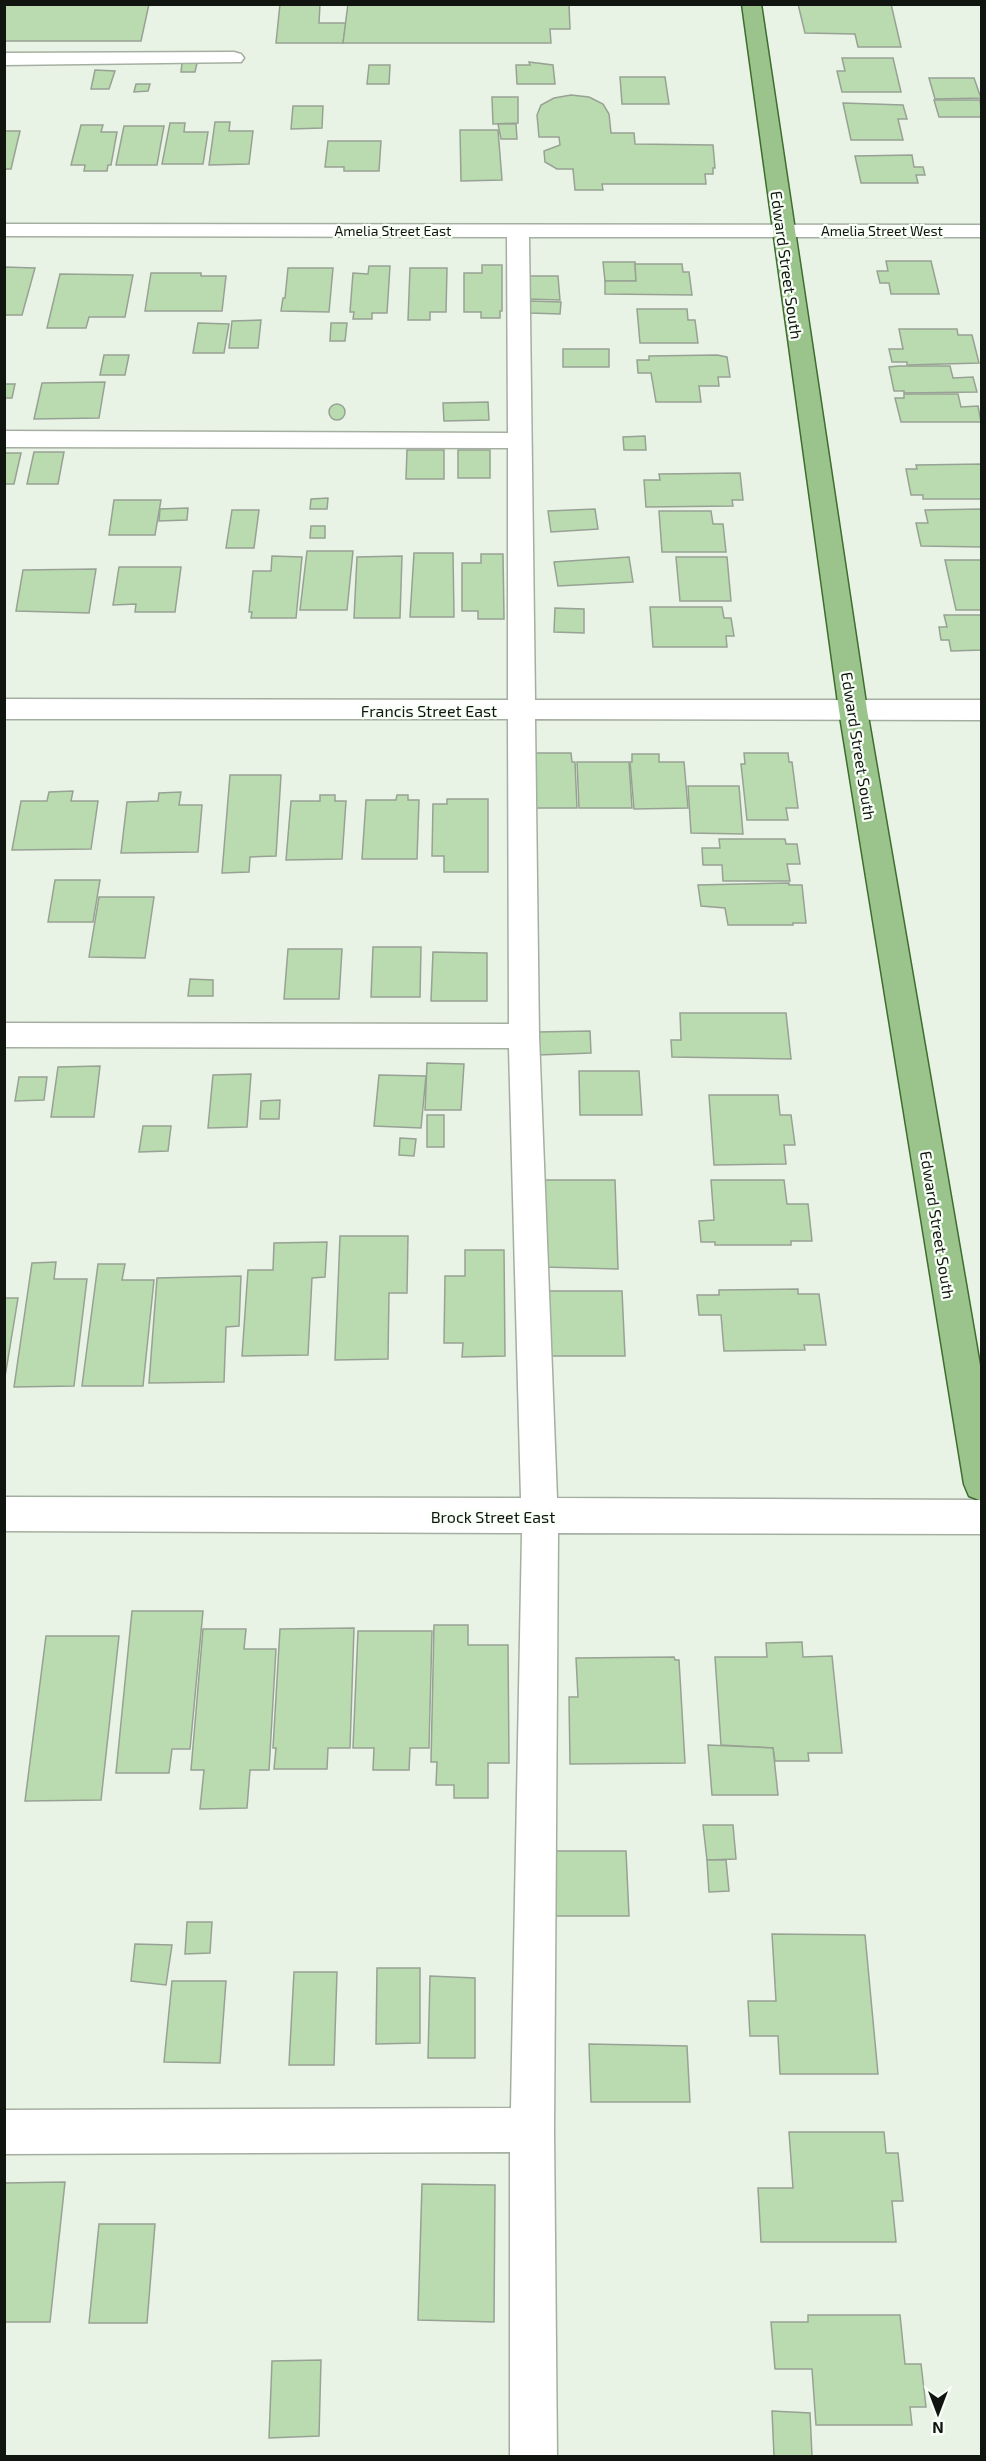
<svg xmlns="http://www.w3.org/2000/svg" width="986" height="2461" font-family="'Exo 2',sans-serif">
  <rect width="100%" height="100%" fill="#e8f3e5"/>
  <g fill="#b9dbaf" stroke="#98a294" stroke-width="1.5">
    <path d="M4,4H149L141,41H4Z"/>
    <path d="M280,4H320L319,23H346L343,43H276Z"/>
    <path d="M348,4H569L570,29H550L551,43H343Z"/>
    <path d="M798,4H891L901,47H858L855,34L805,33Z"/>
    <path d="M842,58H893L901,92H842L837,71H845Z"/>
    <path d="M529,62L553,65L555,84H517L516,65H530Z"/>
    <path d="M182,63H197L195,72H181Z"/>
    <path d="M369,65H390L389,84H367Z"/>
    <path d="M95,70L115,71L109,89H91Z"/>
    <path d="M620,77H665L669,104H622Z"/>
    <path d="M929,78H974L981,98L935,99Z"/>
    <path d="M136,84H150L148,91L134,92Z"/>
    <path d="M571,95L589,97L603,104L609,114L611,133H634L635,144L713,145L715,168H713V174H705L706,184H602L603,190H575L573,169H557L545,162L544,151L560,145L559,137H539L537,115L541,105L554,98Z"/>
    <path d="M492,97H518V123L493,124Z"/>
    <path d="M934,100H980L982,117H939Z"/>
    <path d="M843,103L903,105L907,119H898L903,140H851Z"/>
    <path d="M293,106H323L322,128L291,129Z"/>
    <path d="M215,122H230L229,131H253L249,164L209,165Z"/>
    <path d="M170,123H185L184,132H208L203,164H162Z"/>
    <path d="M498,124H516L517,139H501Z"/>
    <path d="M81,125H103L101,132H117L111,165H108L107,171H84L85,165H71Z"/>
    <path d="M124,126H164L157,165H116Z"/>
    <path d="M460,130H498L502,180L461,181Z"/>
    <path d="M4,131H20L11,169H4Z"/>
    <path d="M328,141H381L379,171H344V167H325Z"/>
    <path d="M912,155L914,167H923L925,175H916L918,183H861L855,156Z"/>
    <path d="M886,261H931L939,294H891L889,283H880L877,271H888Z"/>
    <path d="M603,262H635L636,281H605Z"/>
    <path d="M635,264H682L683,272H689L692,295L605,294V281H636Z"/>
    <path d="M482,265H502V311H500V318H481V312H464V273H482Z"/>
    <path d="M369,266H390L387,313H372V319H353L354,312H350L353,273L368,274Z"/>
    <path d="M4,267L35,268L22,315H4Z"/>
    <path d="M288,268H333L329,312L281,311L283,298H285Z"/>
    <path d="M410,268H447L446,312H430V320H408Z"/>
    <path d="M151,273H201V276H226L222,311H145Z"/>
    <path d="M60,274L133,275L125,317H89L86,328H47Z"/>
    <path d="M526,276H558L560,300L527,299Z"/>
    <path d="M530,301L561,302L560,314L530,313Z"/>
    <path d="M637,309H687L688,320H695L698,343H640Z"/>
    <path d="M261,320L258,348H229L232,321Z"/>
    <path d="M198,323L229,324L224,353H193Z"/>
    <path d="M331,323H347L345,341H330Z"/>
    <path d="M899,329H957L958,335H972L979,363L907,365V362H892L889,349H903Z"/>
    <rect x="563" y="349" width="46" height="18"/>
    <path d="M104,355H129L125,375H100Z"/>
    <path d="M717,355L727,357L730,377H718L719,386H699L701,402H656L651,373H638L637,360H649V356Z"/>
    <path d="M899,366H950L953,378L973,377L977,392L904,393V391H894L889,367Z"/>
    <path d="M105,382L99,418L34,419L42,383Z"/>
    <path d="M4,384H15L12,398H4Z"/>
    <path d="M904,394H958L961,407L978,406L981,422H901L895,398H904Z"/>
    <path d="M488,402L489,420L444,421L443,403Z"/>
    <circle cx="337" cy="412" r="8"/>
    <path d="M645,436L646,450H624L623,437Z"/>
    <path d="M407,450H444V479H406Z"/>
    <rect x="458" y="450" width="32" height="28"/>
    <path d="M34,452H64L58,484H27Z"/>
    <path d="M4,453H21L14,484H4Z"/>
    <path d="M982,464V499H923V495H911L906,469H917L916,465Z"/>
    <path d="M740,473L743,500H732L733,506L646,507L644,480H660L659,474Z"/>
    <path d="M328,498L327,509H310L311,499Z"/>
    <path d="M114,500H161L155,535H109Z"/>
    <path d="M188,508L187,520L159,521L160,509Z"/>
    <path d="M595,509L598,529L551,532L548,511Z"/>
    <path d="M982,509V547L921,546L916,523H928L925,510Z"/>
    <path d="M232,510H259L254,548H226Z"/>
    <path d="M659,511H711L713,524H723L726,552H662Z"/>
    <path d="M311,526H325V538H310Z"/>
    <path d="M307,551H353L347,610H300Z"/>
    <path d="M414,553H453L454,617H410Z"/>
    <path d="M481,554H503L504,619H478V611H462V563H481Z"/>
    <path d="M272,556L302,557L296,618H251L252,612H249L253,571H271Z"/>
    <path d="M402,556L400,618H354L357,557Z"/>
    <path d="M629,557L633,582L558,586L554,562Z"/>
    <path d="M676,557H727L731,601H680Z"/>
    <path d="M945,560H982V610H956Z"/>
    <path d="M119,567H181L175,612H135L136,604L113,605Z"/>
    <path d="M96,569L89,613L16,611L23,570Z"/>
    <path d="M650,607H722L724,618H731L734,636H726L727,647H653Z"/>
    <path d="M555,608L584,609V633L554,632Z"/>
    <path d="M944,615H982V650L951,651L949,640H941L939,627H947Z"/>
    <path d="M526,753H571L572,762H575L577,808H524Z"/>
    <path d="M744,753H788L789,762H792L798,808H786L788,820H747L741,764H745Z"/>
    <path d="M632,754H659V762H684L688,808L634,809L630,762H632Z"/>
    <path d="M577,762H629L632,808H579Z"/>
    <path d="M230,775H281L276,856L250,857L249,872L222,873Z"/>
    <path d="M688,786H739L743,834L691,833Z"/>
    <path d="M73,791L71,801H98L91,849L12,850L21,801H47L49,792Z"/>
    <path d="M181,792L179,805H202L198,852L121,853L127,802L158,801L159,793Z"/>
    <path d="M320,795H335V801H346L342,859L286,860L291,801H320Z"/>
    <path d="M397,795H408V800H419L417,859H362L366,800H396Z"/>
    <path d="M447,799H488V872H444V856H432L433,804H447Z"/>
    <path d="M719,839H785L786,844H797L800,864H787L790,881H723L722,865H703L702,848H720Z"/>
    <path d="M55,880H100L93,922H48Z"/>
    <path d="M789,883V885H802L806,923H793V925H728L725,908L701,906L698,885Z"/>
    <path d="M99,897H154L145,958L89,957Z"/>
    <path d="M373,947H421L420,997H371Z"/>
    <path d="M288,949H342L339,999H284Z"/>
    <path d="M433,952L487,953V1001H431Z"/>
    <path d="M190,979L213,980V996H188Z"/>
    <path d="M680,1013H786L791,1059L672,1057L671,1040H681Z"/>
    <path d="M590,1031L591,1053L538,1055L537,1032Z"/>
    <path d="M427,1063L464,1064L461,1110H425Z"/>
    <path d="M100,1066L94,1117H51L58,1067Z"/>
    <path d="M579,1071H639L642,1115H580Z"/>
    <path d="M251,1074L247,1127L208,1128L213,1075Z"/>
    <path d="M379,1075L426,1076L421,1128L374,1126Z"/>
    <path d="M19,1077H47L44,1100L15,1101Z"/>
    <path d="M709,1095H778L780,1115H791L795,1145H784L786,1164L714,1165Z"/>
    <path d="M280,1100L279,1119H260L261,1101Z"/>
    <rect x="427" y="1115" width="17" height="32"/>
    <path d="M143,1126H171L168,1151L139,1152Z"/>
    <path d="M400,1138L416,1139L414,1156L399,1155Z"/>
    <path d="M540,1180H615L618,1269L545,1267Z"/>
    <path d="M711,1180H784L787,1204H808L812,1241H791V1245H715V1242H701L699,1221L714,1220Z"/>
    <path d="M340,1236H408L407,1293H389L388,1359L335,1360Z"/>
    <path d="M327,1242L325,1277L312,1278L308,1355L242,1356L248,1270H273L274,1243Z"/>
    <path d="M465,1250H504L505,1356L462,1357L463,1343H444L445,1276H465Z"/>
    <path d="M56,1262L54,1279H87L74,1386L14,1387L32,1263Z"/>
    <path d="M98,1264H125L122,1280H154L143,1386H82Z"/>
    <path d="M241,1276L239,1326L226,1327L224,1382L149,1383L157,1278Z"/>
    <path d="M798,1289V1294H819L826,1345H804L805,1350L724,1351L721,1315H699L697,1295H719V1290Z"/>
    <path d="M546,1291H622L625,1356H547Z"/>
    <path d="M4,1298H18L4,1383Z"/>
    <path d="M132,1611H203L190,1749H172L169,1773H116Z"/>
    <path d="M434,1625H468V1645H508L509,1763H488V1798H454V1785H436L437,1762H431Z"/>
    <path d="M354,1628L350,1748H328L327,1769H274L276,1748H273L280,1629Z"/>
    <path d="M203,1629H246L244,1649H276L269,1770H250L247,1808L200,1809L204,1770H191Z"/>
    <path d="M358,1631H432L429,1748H410L409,1770H373L374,1748H353Z"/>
    <path d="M46,1636H119L101,1800L25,1801Z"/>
    <path d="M802,1642L803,1657L832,1656L842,1753H808L809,1761H775L773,1748L721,1745L715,1657H767L766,1643Z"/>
    <path d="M674,1657L675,1660H679L685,1763L570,1764L569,1697H578L576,1658Z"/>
    <path d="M708,1745L773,1748L778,1795H712Z"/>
    <path d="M703,1825H733L736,1859L707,1860Z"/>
    <path d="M553,1851H626L629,1916H555Z"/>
    <path d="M707,1860H726L729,1891L709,1892Z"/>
    <path d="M187,1922H212L210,1953L185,1954Z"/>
    <path d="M772,1934L865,1935L878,2074H780L778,2036H750L748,2001H776Z"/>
    <path d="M135,1944L172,1945L166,1985L131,1981Z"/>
    <path d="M377,1968H420V2043L376,2044Z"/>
    <path d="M294,1972H337L334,2065H289Z"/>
    <path d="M430,1976L475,1978V2058H428Z"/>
    <path d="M172,1981H226L220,2063L164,2062Z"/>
    <path d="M589,2044L687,2046L690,2102H591Z"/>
    <path d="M789,2132H884L886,2153H898L903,2201H892L896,2242H761L758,2188H793Z"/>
    <path d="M65,2182L50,2322H4V2183Z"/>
    <path d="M422,2184L495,2185L494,2322L418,2320Z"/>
    <path d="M99,2224H155L147,2323H89Z"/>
    <path d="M808,2315H900L905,2364H921L926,2407H910L912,2425H816L812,2369H775L771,2322H808Z"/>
    <path d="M321,2360L319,2436L269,2438L272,2361Z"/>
    <path d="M772,2411L810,2413L812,2456H774Z"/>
  </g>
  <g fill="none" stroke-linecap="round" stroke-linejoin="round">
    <defs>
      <g id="minor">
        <path d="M234,52L241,54L244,58L241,62L4,65V53Z"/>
        <path d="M4,224L982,225V237H529L535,700H982V720L535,719L539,1036L557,1498L982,1500V1534L558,1533L554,2130L557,2456H510V2152L4,2154V2110L511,2108L522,1533L4,1531V1497L521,1498L509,1048L4,1047V1023L509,1024L508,719H4V699L508,700V448L4,447V431L508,433L507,237L4,236Z"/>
      </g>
      <path id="major" d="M742,4H761L867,710L982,1377V1501L969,1496L964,1484L839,710Z"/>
    </defs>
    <use href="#minor" stroke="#a5afa1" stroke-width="3"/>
    <use href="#major" stroke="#3f6d2f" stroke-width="3"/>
    <use href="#minor" fill="#fff" fill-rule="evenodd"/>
    <use href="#major" fill="#9bc48c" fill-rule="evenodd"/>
  </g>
  <g text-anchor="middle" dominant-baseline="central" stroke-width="4.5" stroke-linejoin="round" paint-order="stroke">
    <g font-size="14" fill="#111510" stroke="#f8fff6">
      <text x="393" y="230">Amelia Street East</text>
      <text x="882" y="230">Amelia Street West</text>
    </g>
    <g font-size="16" fill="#111510" stroke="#f8fff6">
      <text transform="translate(787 265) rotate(82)">Edward Street South</text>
      <text x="429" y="710">Francis Street East</text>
      <text transform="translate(859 746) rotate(81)">Edward Street South</text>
      <text transform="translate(938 1225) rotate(81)">Edward Street South</text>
      <text x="493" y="1516">Brock Street East</text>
    </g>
  </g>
  <rect width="986" height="2461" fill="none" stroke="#111510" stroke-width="12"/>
  <g transform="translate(938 2413) rotate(180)" stroke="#f8fff6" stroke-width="4.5" paint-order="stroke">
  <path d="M0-4.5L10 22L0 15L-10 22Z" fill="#111510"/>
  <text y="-9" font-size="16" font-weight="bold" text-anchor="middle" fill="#111510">N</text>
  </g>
</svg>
